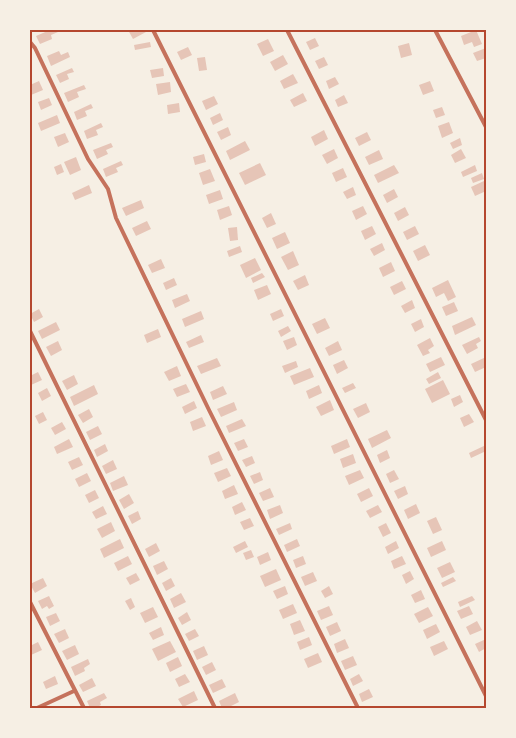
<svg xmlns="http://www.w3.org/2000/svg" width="516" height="738" font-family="Literata,serif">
  <rect width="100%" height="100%" fill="#f6efe4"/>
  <g fill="#e6c5b7">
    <path d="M50,30H57L58,32L51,35L52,39L40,44L36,36Z"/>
    <path d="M128,30H145L146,32L133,39Z"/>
    <path d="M476,30L482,44L474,47L472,42L464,45L461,36Z"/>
    <path d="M315,38L319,46L310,50L306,42Z"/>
    <path d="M268,39L274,51L263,56L257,44Z"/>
    <path d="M150,42L151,47L135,50L134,45Z"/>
    <path d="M409,43L412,55L401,58L398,46Z"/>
    <path d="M188,47L192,55L181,60L177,52Z"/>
    <path d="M486,48V58L477,61L473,53Z"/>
    <path d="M59,51L61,55L68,52L70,57L51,66L47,56Z"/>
    <path d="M283,55L288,64L275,71L270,62Z"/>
    <path d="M205,57L207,70L199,71L197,58Z"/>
    <path d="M324,57L328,65L319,69L315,61Z"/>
    <path d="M72,68L74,72L67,74L69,79L60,83L56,75Z"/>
    <path d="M163,68L164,76L152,78L150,70Z"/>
    <path d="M293,74L298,83L284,89L280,81Z"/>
    <path d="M335,77L339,84L329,89L326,81Z"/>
    <path d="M39,81L43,90L31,95L30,85Z"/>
    <path d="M430,81L434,91L423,95L419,85Z"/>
    <path d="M170,82L171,92L158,95L156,84Z"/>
    <path d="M84,85L86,89L77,92L79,97L68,102L64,93Z"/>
    <path d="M303,93L307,101L294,107L290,100Z"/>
    <path d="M344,95L348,103L338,107L335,100Z"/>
    <path d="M214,96L218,104L206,110L202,101Z"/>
    <path d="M49,98L52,105L41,110L38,102Z"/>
    <path d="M179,103L180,112L168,114L167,105Z"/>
    <path d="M91,104L93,108L85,111L87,116L77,120L74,112Z"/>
    <path d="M442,107L445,115L436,118L433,110Z"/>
    <path d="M220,113L223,120L213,125L210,118Z"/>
    <path d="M57,115L60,123L41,131L38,123Z"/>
    <path d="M449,122L453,133L442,138L438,126Z"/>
    <path d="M101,123L103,127L96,130L98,135L87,139L84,131Z"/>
    <path d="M228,127L231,135L221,140L217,132Z"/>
    <path d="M324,130L328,139L315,146L311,137Z"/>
    <path d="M367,132L371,140L359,146L355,138Z"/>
    <path d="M65,133L69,142L58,147L54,137Z"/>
    <path d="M460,138L462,145L453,149L450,143Z"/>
    <path d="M245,141L250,150L230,160L226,151Z"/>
    <path d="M111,143L113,147L106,150L108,154L97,159L93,150Z"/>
    <path d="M334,149L338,158L327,164L322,155Z"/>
    <path d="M461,149L466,158L455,163L451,155Z"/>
    <path d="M379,150L383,159L369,165L365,157Z"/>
    <path d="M204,154L206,162L195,165L193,157Z"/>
    <path d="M76,157L81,170L70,175L64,162Z"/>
    <path d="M121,161L123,165L116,168L118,172L106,177L103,169Z"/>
    <path d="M260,163L266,175L245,185L239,173Z"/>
    <path d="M61,164L64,172L57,175L54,167Z"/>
    <path d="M394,165L399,173L378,183L374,175Z"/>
    <path d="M475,165L477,171L463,177L461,172Z"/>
    <path d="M343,168L347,177L336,182L332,173Z"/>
    <path d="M210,169L215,181L203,185L199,173Z"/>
    <path d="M482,173L484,179L473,183L471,178Z"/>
    <path d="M484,181L486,191L475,196L471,187Z"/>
    <path d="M89,185L92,193L75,200L72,193Z"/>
    <path d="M353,187L356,195L347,199L343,192Z"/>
    <path d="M394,189L398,197L387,203L383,195Z"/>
    <path d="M220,190L223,199L209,204L206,195Z"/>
    <path d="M141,200L144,208L126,216L122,208Z"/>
    <path d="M229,206L232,215L220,220L217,210Z"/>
    <path d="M363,206L367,214L356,220L352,211Z"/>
    <path d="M405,207L409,215L398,221L394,213Z"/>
    <path d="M271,213L276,224L267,228L262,218Z"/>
    <path d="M147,221L151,229L136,236L132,228Z"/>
    <path d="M372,226L376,234L365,240L361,231Z"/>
    <path d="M415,226L419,234L407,240L403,232Z"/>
    <path d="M237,227L238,240L230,241L228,228Z"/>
    <path d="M285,232L290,243L277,249L272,238Z"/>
    <path d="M382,243L385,250L374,256L370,249Z"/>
    <path d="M425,245L430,255L418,261L413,251Z"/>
    <path d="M240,246L242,252L229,257L227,251Z"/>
    <path d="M293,251L299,265L288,270L281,257Z"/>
    <path d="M255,258L261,270L246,278L240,265Z"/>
    <path d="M161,259L165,268L152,273L148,265Z"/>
    <path d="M391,262L395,271L383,277L379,268Z"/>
    <path d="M262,273L265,277L253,283L251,278Z"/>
    <path d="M305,275L309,285L298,290L293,281Z"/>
    <path d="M174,278L177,285L166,290L163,283Z"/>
    <path d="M448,280L456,297L448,301L444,293L436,297L432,288Z"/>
    <path d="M402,281L406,289L394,295L390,287Z"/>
    <path d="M267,285L271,294L258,300L254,290Z"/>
    <path d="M187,294L190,301L175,308L172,300Z"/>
    <path d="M412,300L415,308L405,313L401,306Z"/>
    <path d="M454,302L458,311L446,316L442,307Z"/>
    <path d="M39,309L43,317L34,322L30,314Z"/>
    <path d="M281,309L284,316L273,321L270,314Z"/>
    <path d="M201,311L204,319L185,327L182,319Z"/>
    <path d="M472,317L476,325L455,335L452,326Z"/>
    <path d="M325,318L330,328L317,334L312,324Z"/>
    <path d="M421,319L424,327L415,332L411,324Z"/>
    <path d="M56,322L60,330L42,339L38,331Z"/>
    <path d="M288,326L291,331L281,337L278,331Z"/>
    <path d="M158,329L161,337L147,343L144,335Z"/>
    <path d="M201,335L204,342L189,348L186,342Z"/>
    <path d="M294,337L297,345L287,350L283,341Z"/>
    <path d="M479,337L481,341L476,344L478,348L467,354L462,345Z"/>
    <path d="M430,338L434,346L428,350L430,353L423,356L417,345Z"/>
    <path d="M58,341L62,350L51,356L46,347Z"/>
    <path d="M338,341L342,350L329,356L325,348Z"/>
    <path d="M441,357L445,365L430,372L426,364Z"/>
    <path d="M486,357V367L475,372L471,364Z"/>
    <path d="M217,358L221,366L201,374L197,366Z"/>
    <path d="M344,360L348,368L337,374L333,365Z"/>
    <path d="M296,361L298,367L285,373L282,366Z"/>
    <path d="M177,366L181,376L169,381L164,372Z"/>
    <path d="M310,368L314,377L294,385L290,376Z"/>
    <path d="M38,372L42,380L31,385L30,376Z"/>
    <path d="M438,372L441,378L429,384L426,379Z"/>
    <path d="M74,375L78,384L67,390L62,381Z"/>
    <path d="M443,380L450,394L432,403L425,389Z"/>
    <path d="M353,383L356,388L345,393L342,388Z"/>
    <path d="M186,384L190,392L177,397L173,389Z"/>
    <path d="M94,385L98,394L74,406L70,397Z"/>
    <path d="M319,385L322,393L309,399L306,391Z"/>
    <path d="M223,386L227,394L213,400L210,392Z"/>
    <path d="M47,388L51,396L42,401L38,393Z"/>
    <path d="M460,395L463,402L454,407L451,399Z"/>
    <path d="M330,400L334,410L321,416L316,407Z"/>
    <path d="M194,401L197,408L185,414L182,407Z"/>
    <path d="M234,402L237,410L221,417L217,409Z"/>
    <path d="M366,403L370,412L358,418L353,409Z"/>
    <path d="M89,409L93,417L83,423L78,415Z"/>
    <path d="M43,412L47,420L39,424L35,416Z"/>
    <path d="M469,414L474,422L464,427L460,418Z"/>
    <path d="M202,417L206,426L193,431L190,422Z"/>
    <path d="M242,419L246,426L229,433L226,426Z"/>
    <path d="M62,422L66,429L55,435L51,428Z"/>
    <path d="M98,426L102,434L90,440L86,432Z"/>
    <path d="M387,430L391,438L372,448L368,439Z"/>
    <path d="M69,439L73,447L57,454L54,447Z"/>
    <path d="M244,439L248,447L238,451L234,443Z"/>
    <path d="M347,439L350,447L334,454L331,446Z"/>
    <path d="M105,444L108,451L97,457L94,450Z"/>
    <path d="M486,445V451L471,458L469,453Z"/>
    <path d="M387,450L390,458L380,463L377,455Z"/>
    <path d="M219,451L223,460L211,465L208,456Z"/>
    <path d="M353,454L356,463L343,468L340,459Z"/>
    <path d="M252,456L255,463L246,467L242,460Z"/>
    <path d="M79,457L83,465L72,470L68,462Z"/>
    <path d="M113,460L117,469L106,474L102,466Z"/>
    <path d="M227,468L231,476L218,482L214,473Z"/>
    <path d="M360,470L364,478L349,485L345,476Z"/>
    <path d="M394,470L399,479L390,483L386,474Z"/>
    <path d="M260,472L263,480L254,484L250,476Z"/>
    <path d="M87,473L91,481L79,487L75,479Z"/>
    <path d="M124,476L128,485L113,491L110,483Z"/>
    <path d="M234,485L238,494L225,499L222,491Z"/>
    <path d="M405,486L408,494L398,499L394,491Z"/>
    <path d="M270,488L274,497L263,501L259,493Z"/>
    <path d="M369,488L373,496L361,502L357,494Z"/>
    <path d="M95,490L99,498L89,503L85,495Z"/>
    <path d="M129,494L134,503L124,509L119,500Z"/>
    <path d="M242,502L246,510L235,515L232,507Z"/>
    <path d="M416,504L420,513L408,519L404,510Z"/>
    <path d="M280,505L283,513L270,519L267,510Z"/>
    <path d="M378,505L382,512L370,518L366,511Z"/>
    <path d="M103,506L107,514L96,519L92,512Z"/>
    <path d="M138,511L141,519L132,524L128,516Z"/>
    <path d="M436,517L442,530L433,534L427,521Z"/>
    <path d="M250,518L254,526L244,530L240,522Z"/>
    <path d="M111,522L115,531L102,538L97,529Z"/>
    <path d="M290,523L292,529L279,535L276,529Z"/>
    <path d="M386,523L391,533L383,537L378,527Z"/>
    <path d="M120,539L124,548L104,558L100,549Z"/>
    <path d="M297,539L300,546L287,552L284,545Z"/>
    <path d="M245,541L248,547L236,553L233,547Z"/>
    <path d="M396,541L399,548L388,554L385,547Z"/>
    <path d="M442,541L446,550L431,557L427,548Z"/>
    <path d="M156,543L160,551L149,557L145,549Z"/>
    <path d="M251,550L254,557L246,560L243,553Z"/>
    <path d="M268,552L271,560L260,565L257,557Z"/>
    <path d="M128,556L132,564L118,571L114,563Z"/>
    <path d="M303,556L306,564L296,568L293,560Z"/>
    <path d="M402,556L406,564L394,569L391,561Z"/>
    <path d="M164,561L168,569L157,575L153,566Z"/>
    <path d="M450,562L455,572L442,578L437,568Z"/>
    <path d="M276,569L281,580L265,587L260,576Z"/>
    <path d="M410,571L414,579L406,584L402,575Z"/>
    <path d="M313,572L317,581L305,586L301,577Z"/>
    <path d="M136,573L140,580L130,585L126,578Z"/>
    <path d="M453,577L456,581L443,587L441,583Z"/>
    <path d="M43,578L47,586L35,593L30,584Z"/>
    <path d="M171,578L175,586L166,591L162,583Z"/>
    <path d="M285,586L288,594L277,599L273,591Z"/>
    <path d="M329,586L333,594L325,598L321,591Z"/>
    <path d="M421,590L425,599L415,603L411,595Z"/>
    <path d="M181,593L186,602L174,608L170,599Z"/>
    <path d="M49,596L54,606L49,609L47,606L42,609L38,601Z"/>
    <path d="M472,596L475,600L460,607L458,602Z"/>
    <path d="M131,598L135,607L130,610L125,601Z"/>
    <path d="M293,604L297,613L283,619L279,610Z"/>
    <path d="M329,606L333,615L321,620L317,611Z"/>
    <path d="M469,606L473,614L461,619L457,611Z"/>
    <path d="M153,607L158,617L145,623L140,613Z"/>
    <path d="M428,607L433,616L419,623L414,614Z"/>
    <path d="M187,612L191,620L182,625L178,618Z"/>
    <path d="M56,613L60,621L50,626L46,617Z"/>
    <path d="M300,620L305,631L294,635L290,624Z"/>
    <path d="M477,621L482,630L470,635L466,627Z"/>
    <path d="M337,622L341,631L330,636L326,627Z"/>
    <path d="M436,624L440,632L427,639L423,630Z"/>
    <path d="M161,627L164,635L153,640L149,633Z"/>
    <path d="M65,629L69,638L59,643L54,634Z"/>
    <path d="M195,629L199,636L189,641L185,634Z"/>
    <path d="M309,637L312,645L300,650L297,642Z"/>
    <path d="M345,639L349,648L337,653L334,644Z"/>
    <path d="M486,639V648L479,652L475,644Z"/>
    <path d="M170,641L176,652L158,661L152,649Z"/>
    <path d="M444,641L448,649L434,656L430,647Z"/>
    <path d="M38,642L42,650L31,655L30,646Z"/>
    <path d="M75,645L79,654L67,660L62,651Z"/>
    <path d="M204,646L208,655L197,660L193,651Z"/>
    <path d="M318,653L322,662L308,668L304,659Z"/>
    <path d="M353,656L357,665L345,670L341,661Z"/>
    <path d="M178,657L182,666L170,672L166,663Z"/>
    <path d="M88,659L90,664L84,668L85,671L75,676L71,667Z"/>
    <path d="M212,662L216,670L206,675L202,667Z"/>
    <path d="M185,674L190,682L179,687L175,679Z"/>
    <path d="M359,674L363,681L353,686L350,679Z"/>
    <path d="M55,676L58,684L46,689L43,682Z"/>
    <path d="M92,678L96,686L83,692L79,685Z"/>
    <path d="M222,679L226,687L213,693L209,685Z"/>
    <path d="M369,689L373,697L362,702L359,694Z"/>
    <path d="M194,691L198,700L183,707L178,699Z"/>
    <path d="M104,693L107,698L100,702L101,705L95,708H90L87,701Z"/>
    <path d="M235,693L239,702L227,708H222L219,701Z"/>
  </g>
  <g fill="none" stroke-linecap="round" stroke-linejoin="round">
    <g stroke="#c5725c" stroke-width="4">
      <path d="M153,30L486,696"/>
      <path d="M287,30L486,420"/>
      <path d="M435,30L486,127"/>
      <path d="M30,42L35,48L88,159L108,189L116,218L209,410L358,708"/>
      <path d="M30,331L215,708"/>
      <path d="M30,602L84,708"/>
      <path d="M37,708L74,691"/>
    </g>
  </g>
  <rect width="516" height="738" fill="none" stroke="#f6efe4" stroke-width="62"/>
  <rect x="31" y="31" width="454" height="676" fill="none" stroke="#b5482f" stroke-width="2"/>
</svg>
